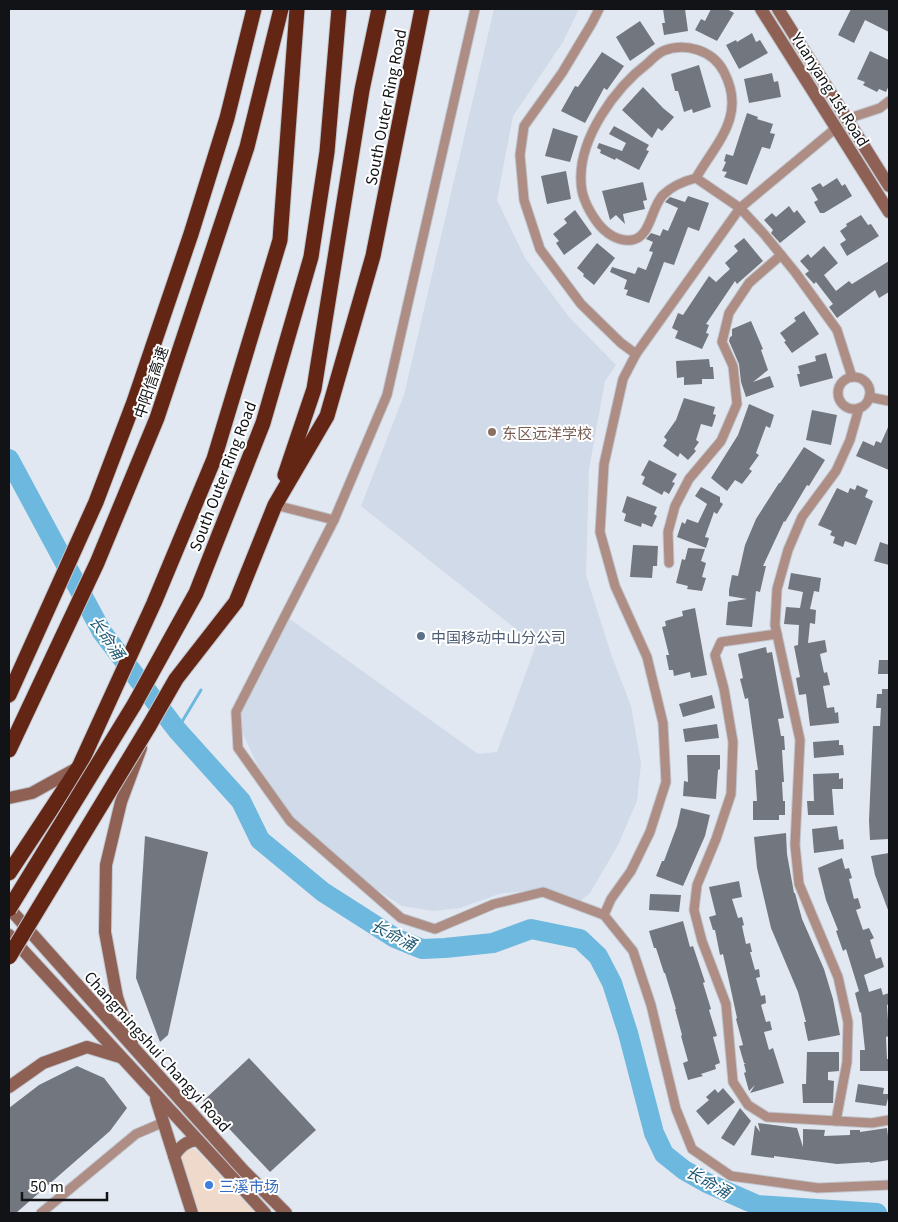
<svg xmlns="http://www.w3.org/2000/svg" width="898" height="1222" font-family="Georgia,'Noto Sans SC',serif">
  <rect width="100%" height="100%" fill="#e2e8f1"/>
  <path fill="#eed9cb" d="M195,1149L255,1213H199L181,1157L186,1150Z"/>
  <path fill="#d0dae9" d="M494,9H579L563,42L513,116L497,200L525,258L569,317L616,365L605,381L589,469L586,575L611,654L631,706L641,763L637,801L618,845L590,893L578,903L534,890L499,894L460,908L434,911L402,906L338,864L294,819L258,766L234,715L287,617L478,754L497,752L536,645L361,506L404,395Z"/>
  <g fill="none" stroke-linecap="round" stroke-linejoin="round">
    <path stroke="#6db8df" stroke-width="3" d="M177,730L201,690"/>
    <path stroke="#6db8df" stroke-width="20" d="M9,459L102,632L177,730L241,801L260,840L323,892L395,938L422,949L445,948L493,943L531,929L580,939L598,956L612,983L628,1033L654,1133L664,1154L684,1170L707,1183L757,1205L877,1213"/>
  </g>
  <g fill="#72777f">
    <path d="M663,9H685L688,31L664,35L662,23H665Z"/>
    <path d="M711,9H727L734,13L717,41L695,30L701,19L705,21Z"/>
    <path d="M851,9H889V32L865,20L854,43L838,35Z"/>
    <path d="M640,21L655,44L630,61L616,37Z"/>
    <path d="M752,33L756,42L760,40L768,53L739,69L726,45L736,40L737,42Z"/>
    <path d="M870,51L889,60V85L886,92L879,89L877,92L863,85L865,82L857,79Z"/>
    <path d="M602,52L624,66L607,90L604,88L585,123L561,111L575,86L578,87Z"/>
    <path d="M699,65L711,107L693,113L692,109L684,112L678,91H675L671,74Z"/>
    <path d="M772,73L774,82L778,81L781,97L749,103L744,79Z"/>
    <path d="M643,87L663,108L674,117L662,131L658,128L652,138L622,110Z"/>
    <path d="M747,113L758,117L757,119L773,124L770,133L775,134L770,149L762,147L747,185L724,177L727,172L722,171L726,162L724,161L726,154L733,156Z"/>
    <path d="M614,126L649,145L646,150L649,151L639,170L616,158L615,160L600,153L601,150L597,148L599,143L622,151L626,143L609,134Z"/>
    <path d="M553,128L578,136L570,162L545,156Z"/>
    <path d="M566,171L571,199L547,204L541,176Z"/>
    <path d="M837,178L842,186L845,184L852,196L824,213H820L814,202L818,200L811,188L820,183L823,187Z"/>
    <path d="M643,182L647,200L643,201L645,209L623,214L625,224L616,215L610,220L602,191Z"/>
    <path d="M688,196L709,203L699,231L688,227L674,265L664,262L649,303L626,295L628,290L624,289L627,280L610,272L612,267L635,274L638,267L646,270L653,252L649,251L653,242L646,239L651,233L660,236L663,229L668,231L678,208L665,202L670,197L685,202Z"/>
    <path d="M789,206L794,213L797,210L806,222L780,243L771,233L773,230L764,220L772,213L776,217Z"/>
    <path d="M575,210L592,234L564,255L556,243L559,241L553,234L567,223L564,219Z"/>
    <path d="M861,215L868,225L871,224L879,236L847,256L840,244L846,240L840,231L847,226L846,224Z"/>
    <path d="M744,238L763,261L737,284L735,281L706,324L709,325L706,333L709,334L702,349L675,338L678,331L672,328L678,313L683,315L709,276L716,282L730,269L725,263L738,251L734,246Z"/>
    <path d="M597,243L615,258L594,285L583,276L584,274L577,268Z"/>
    <path d="M824,246L838,263L824,275L836,291L849,281L852,284L889,261V292L879,298L875,290L837,318L829,307L833,304L816,282L814,284L805,274L809,271L800,261L808,254L811,258Z"/>
    <path d="M804,311L819,334L792,353L784,342L786,341L780,333L796,321L794,318Z"/>
    <path d="M751,321L763,349L761,350L768,370L753,382L770,376L774,387L746,397L741,382L739,364L729,341L730,337L732,336V329Z"/>
    <path d="M826,353L833,378L800,387L797,374H800L798,366L816,361L815,356Z"/>
    <path d="M709,359L710,367H713L714,379H702V384L684,385V377L677,378L676,361Z"/>
    <path d="M684,398L715,407L713,414L716,415L712,427L701,424L696,440L699,442L694,449L696,451L688,460L680,453L678,457L663,446L667,440L664,437L676,420Z"/>
    <path d="M749,404L774,415L770,428L766,426L756,453L759,455L749,469L752,471L742,484L735,480L727,491L711,478L738,435Z"/>
    <path d="M812,410L837,415L831,445L806,440Z"/>
    <path d="M889,425V470L856,456L863,441L874,446L876,441L881,443Z"/>
    <path d="M804,447L825,460L809,486L807,485L785,522L784,521L763,566H766L760,592L756,591L752,627L726,625L728,602L747,599L729,596V590L732,575L738,576L745,545L756,519L779,483H780Z"/>
    <path d="M649,460L677,474L672,482L675,483L669,494L664,491L662,495L642,484L645,477L641,475Z"/>
    <path d="M857,485L868,490L865,497L873,501L856,545L845,541L843,547L833,543L835,537L830,535L832,531L818,525L837,488L848,493L850,488L855,490Z"/>
    <path d="M701,487L720,497V502L723,504L717,514L714,512L705,537L709,538L706,548L677,537L682,522L685,524L687,519L698,523L707,504L695,496Z"/>
    <path d="M627,496L657,507L654,514L657,516L652,527L642,523L641,527L624,521L626,514L622,512Z"/>
    <path d="M880,542L889,545V565L874,561Z"/>
    <path d="M633,545L658,546L657,566H653L652,578L630,577Z"/>
    <path d="M688,548L705,549L701,561L706,563L702,577L706,578L702,591L687,589L688,586L676,583L682,559L685,560Z"/>
    <path d="M791,573L821,578L819,592L814,591L810,609L816,610L815,624L810,623L808,643L825,640L827,652L820,654L824,673L827,672L830,685L823,686L827,708L834,707L835,713L838,712L839,723L810,726L806,694L799,695L796,678L800,677L794,646L798,645L799,625L784,624L786,607L800,608L803,592L788,589Z"/>
    <path d="M695,608L707,675L691,678L690,672L674,676L673,670H669L666,655H669L662,627L666,626L665,621L683,616L682,611Z"/>
    <path d="M766,647L767,653L772,652L784,718L778,719L781,736H784L785,750H782L784,782H782L783,801H785V815H779V820H753V801H757L755,770H758L748,698L745,699L740,679L743,678L738,654Z"/>
    <path d="M879,660H889V674H878Z"/>
    <path d="M882,689H889V839L870,840L869,821L873,726H880L881,708H876L877,694H882Z"/>
    <path d="M712,695L715,708L683,717L679,704Z"/>
    <path d="M717,724L719,738L685,742L683,729Z"/>
    <path d="M839,740V745H843L844,755L814,758L813,742Z"/>
    <path d="M687,755H720V769L718,770L716,799L683,796L684,781L688,782Z"/>
    <path d="M839,773V779L843,778V789H832L834,815H808L807,801H814L813,774Z"/>
    <path d="M681,808L710,815L705,836L683,886L656,876L662,861H664L677,826Z"/>
    <path d="M837,826L839,840L843,839L844,849L814,853L812,829Z"/>
    <path d="M786,833L787,854L794,893H795L802,919L824,969L833,999L840,1035L808,1041L804,1022H806L798,992L771,928L757,868L754,837Z"/>
    <path d="M145,836L208,852L168,1035L160,1042L136,978Z"/>
    <path d="M889,853V910H888L875,875L871,856Z"/>
    <path d="M842,858L845,869L849,868L852,878L849,879L854,899L858,898L861,908L856,910L863,930L869,928L874,938L870,940L876,959L881,957L884,967L864,975L869,992L881,988L883,995L889,993V1004L887,1005L889,1036L886,1037L887,1059H889V1071H860V1050H865L861,1012L860,1013L855,993L859,991L846,949L843,951L836,931L838,930L826,900L818,868Z"/>
    <path d="M739,881L742,897L732,899L738,918L742,917L744,925L742,926L746,944L750,943L752,952H750L755,970L759,969L760,977L756,978L761,996L765,995L766,1003L761,1005L766,1022L770,1021L772,1030L764,1032L769,1050L773,1048L784,1083L750,1093L755,1085L749,1091L744,1073L746,1072L744,1064L746,1063H744L739,1046L743,1045L736,1019L737,1018L729,981L723,954L720,955L715,930H713L709,917L716,915L709,887Z"/>
    <path d="M650,894L681,895L679,912L649,910Z"/>
    <path d="M683,921L690,947L693,946L705,982L703,983L711,1009L709,1010L717,1036L713,1037L720,1063L715,1065L716,1069L701,1074L703,1076L688,1080L683,1063L688,1061L681,1036L682,1035L675,1009H676L665,973H664L656,948H654L649,931Z"/>
    <path d="M807,1052H839V1071L828,1072V1080L834,1081L833,1103H803L802,1084H806Z"/>
    <path d="M249,1058L316,1130L270,1172L203,1101Z"/>
    <path d="M77,1066L104,1078L127,1108L110,1131L16,1213H9V1108L39,1085Z"/>
    <path d="M858,1084L884,1088L883,1094H889L886,1106L855,1102Z"/>
    <path d="M723,1088L735,1102L708,1125L696,1111L709,1100L706,1097L715,1089L718,1093Z"/>
    <path d="M740,1108L751,1121L734,1146L721,1138Z"/>
    <path d="M758,1123L797,1128L803,1147V1129L825,1130L824,1136L850,1135V1130H860V1132L887,1128L889,1144V1160L870,1163V1162L837,1164L774,1156V1158L751,1155L755,1125L760,1132Z"/>
  </g>
  <g fill="none" stroke-linecap="round" stroke-linejoin="round">
    <defs>
      <g id="street">
        <path d="M599,9L592,23L562,73L524,126L520,155L524,200L540,249L581,304L621,343L636,354L623,379L604,464L600,532L615,586L647,657L663,723L666,782L650,832L631,871L611,899L604,915"/>
        <path d="M847,119L880,108L889,101"/>
        <path d="M696,178C716,143 747,116 724,72C713,50 685,42 663,51C657,54 652,59 648,63C615,88 579,138 581,181C581,195 589,211 597,222C605,233 618,242 632,240C651,237 651,207 663,195C672,186 684,181 696,178L740,208L764,234L795,272L837,330L852,377"/>
        <path d="M636,354L740,208L836,128"/>
        <circle cx="854" cy="393" r="16"/>
        <path d="M869,397L889,401"/>
        <path d="M275,505L334,520L236,712L238,748L290,821L401,918L435,929L494,904L543,892L604,915L633,951L651,1005L676,1109L692,1149L731,1176L818,1188L889,1185"/>
        <path d="M334,520L387,395L475,9"/>
        <path d="M669,563L668,532L675,506L689,479L721,441L737,404L733,366L722,342L729,313L749,283L781,255"/>
        <path d="M777,634L721,642L715,655L724,689L733,742L731,794L716,839L697,885L694,910L702,941L726,1004L733,1082L748,1105L767,1117L872,1123L889,1120"/>
        <path d="M836,1121L847,1062L848,1022L838,977L799,884L795,845L800,740L775,625L777,589L788,550L802,517L836,471L850,440L859,408"/>
        <path d="M41,1213L136,1134L164,1122"/>
      </g>
      <g id="secondary">
        <path d="M761,9L889,212"/>
        <path d="M778,9L889,186"/>
        <path d="M9,798L32,793L79,767"/>
        <path d="M9,908L191,1112L243,1170L286,1213"/>
        <path d="M9,935L265,1213"/>
        <path d="M132,1041L117,997L105,932L106,865L121,802L141,748"/>
        <path d="M9,1087L43,1063L87,1047L120,1057"/>
        <path d="M156,1099L192,1213"/>
        <path d="M174,1156C180,1147 186,1141 197,1140"/>
      </g>
      <g id="highway">
        <path d="M285,475L314,389L362,90L379,9"/>
        <path d="M9,695L96,502L134,402L191,234L227,118L254,9"/>
        <path d="M134,705L196,593L263,423L311,257L327,152L339,9"/>
        <path d="M149,726L176,679L236,602L275,505L327,416L373,256L422,9"/>
        <path d="M9,750L97,563L157,418L247,147L281,9"/>
        <path d="M9,873L79,767L154,603L214,459L280,240L297,9"/>
      </g>
    </defs>
    <use href="#street" stroke="#c1c6ce" stroke-width="11"/>
    <use href="#secondary" stroke="#c1c6ce" stroke-width="14"/>
    <use href="#highway" stroke="#c1c6ce" stroke-width="17"/>
    <use href="#street" stroke="#ad8d84" stroke-width="9"/>
    <use href="#secondary" stroke="#8f6155" stroke-width="12"/>
    <use href="#highway" stroke="#632615" stroke-width="15"/>
    <defs>
      <g id="highway-bridge">
        <path d="M9,909L134,705"/>
        <path d="M9,957L149,726"/>
      </g>
    </defs>
    <use href="#highway-bridge" stroke="#c1c6ce" stroke-width="17" stroke-linecap="butt"/>
    <use href="#highway-bridge" stroke="#632615" stroke-width="15"/>
  </g>
  <circle fill="#8d6e63" stroke="#fff" stroke-width="2" cx="492" cy="432" r="5"/>
  <circle fill="#5c6f8a" stroke="#fff" stroke-width="2" cx="421" cy="636" r="5"/>
  <circle fill="#3f7fe0" stroke="#fff" stroke-width="2" cx="209" cy="1185" r="5"/>
  <g text-anchor="middle" dominant-baseline="central" stroke-width="4" stroke-linejoin="round" paint-order="stroke">
    <g font-size="15" fill="#111316" stroke="#fff">
      <text transform="translate(831 89) rotate(58)">Yuanyang 1st Road</text>
      <text transform="translate(385 107) rotate(-79)">South Outer Ring Road</text>
      <text transform="translate(150 382) rotate(-71)">中阳信高速</text>
      <text transform="translate(222 476) rotate(-69)">South Outer Ring Road</text>
      <text transform="translate(158 1051) rotate(48)">Changmingshui Changyi Road</text>
    </g>
    <g font-size="15" fill="#785e54" stroke="#fff" text-anchor="start">
      <text x="502" y="432">东区远洋学校</text>
    </g>
    <g font-size="15" fill="#4e5e75" stroke="#fff" text-anchor="start">
      <text x="431" y="636">中国移动中山分公司</text>
    </g>
    <g font-size="15" fill="#366cbe" stroke="#fff" text-anchor="start">
      <text x="219" y="1185">三溪市场</text>
    </g>
    <g font-size="16" font-style="italic" fill="#235c78" stroke="#fff">
      <text transform="translate(108 637) rotate(56)">长命涌</text>
      <text transform="translate(394 934) rotate(27)">长命涌</text>
      <text transform="translate(709 1181) rotate(29)">长命涌</text>
    </g>
  </g>
  <rect width="898" height="1222" fill="none" stroke="#111316" stroke-width="20"/>
  <path d="M22 1192v8h85v-8" fill="none" stroke="#111316" stroke-width="2.5"/>
  <text x="30" y="1192" font-size="15" fill="#111316" stroke="#ffffff" stroke-width="4" paint-order="stroke">50 m</text>
</svg>
